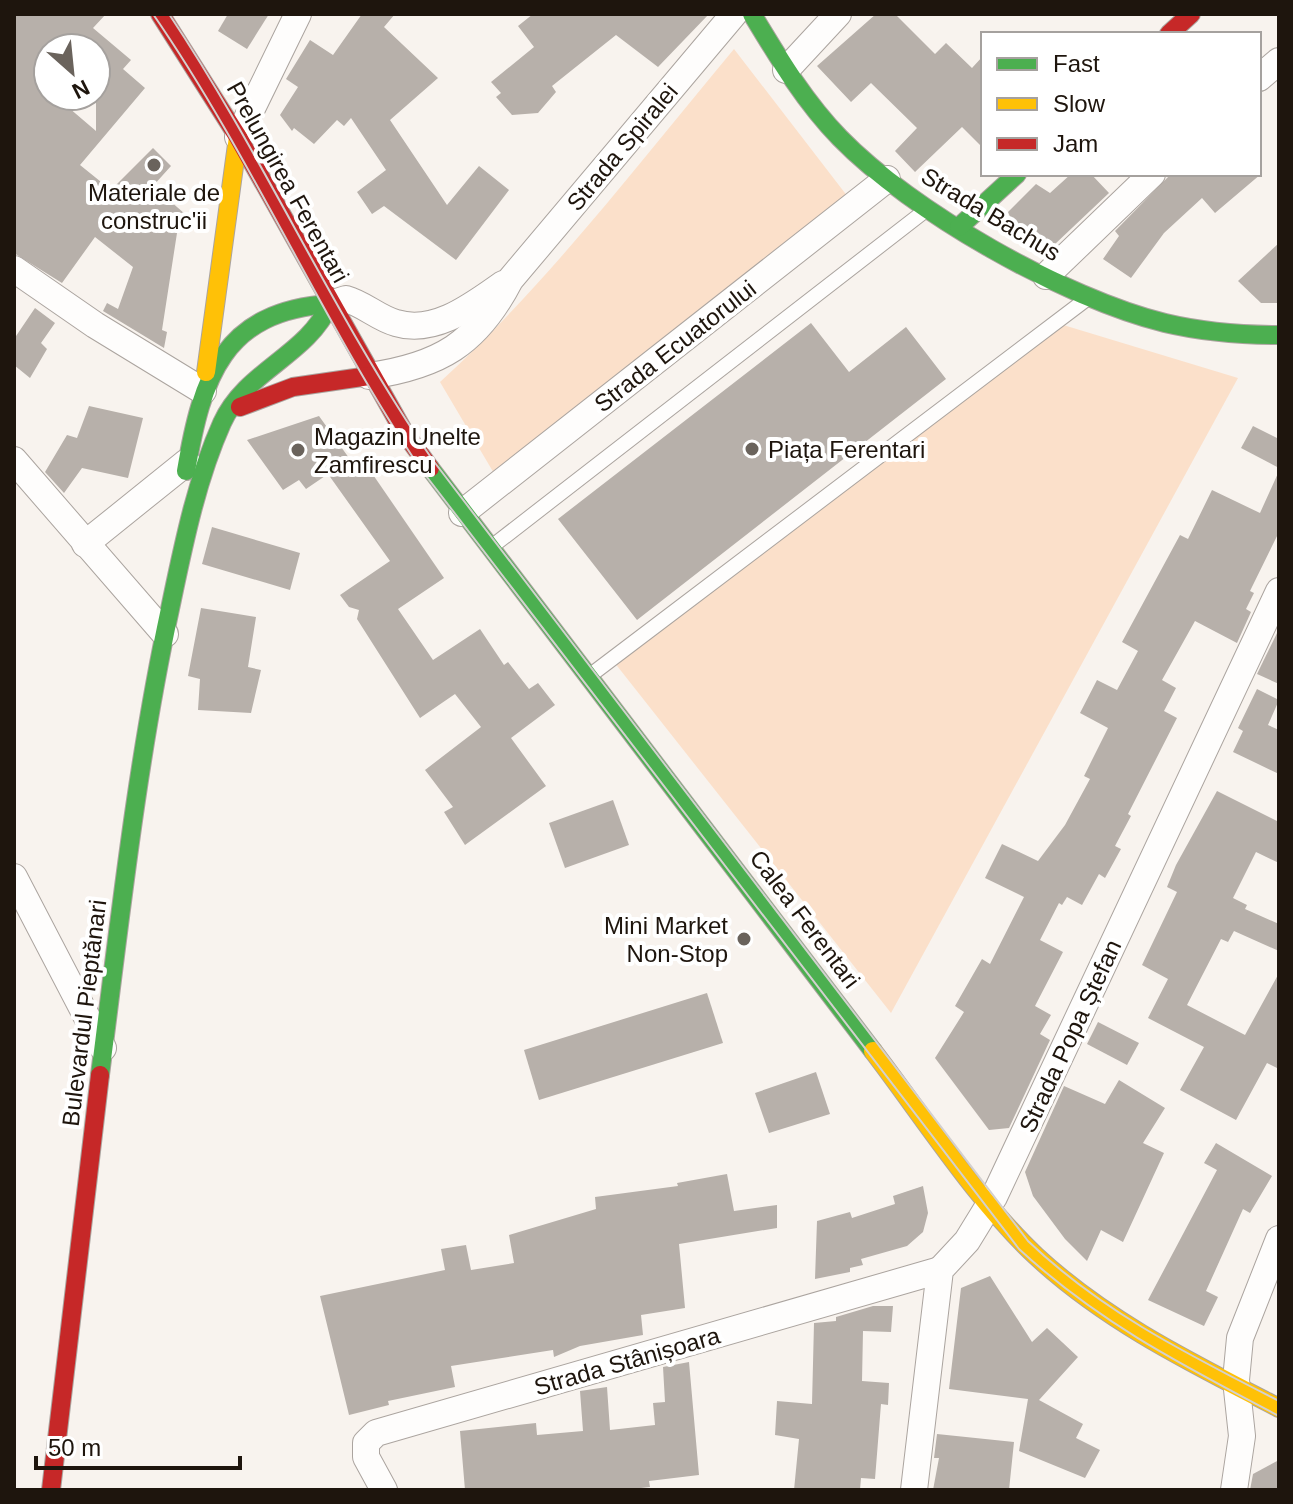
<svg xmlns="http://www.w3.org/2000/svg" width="1293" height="1504" font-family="Arial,sans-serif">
  <rect width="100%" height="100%" fill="#f8f3ee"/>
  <g fill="#fbe0ca">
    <path d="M734,49L848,197L495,475L440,382C549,282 639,163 734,49Z"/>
    <path d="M1060,324L1238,378L891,1013L614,662Z"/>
  </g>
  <g fill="#b7b0aa" fill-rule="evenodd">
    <path d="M14,14H106L93,28L131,60L123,69L145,88L80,165L111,190L153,148L171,166L153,186L185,214L177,233L162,330L167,332L164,348L103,311L107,303L118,309L133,267L95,237L62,283L14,253ZM48,48H96V131L55,96H48V90L39,83L48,73Z"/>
    <path d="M228,14H269L247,49L218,31Z"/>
    <path d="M362,14H395L384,27L438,78L390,120L447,205L479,166L509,190L456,260L384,206L372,214L357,192L386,170L351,118L344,126L337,120L314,144L294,128L292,131L280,115L298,87L286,79L310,40L333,55Z"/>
    <path d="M533,14H709L658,67L616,35L552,86L556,92L538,113L512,115L496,97L501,93L491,82L534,47L518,26Z"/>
    <path d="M876,14H895L935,54L946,43L972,68L983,56V148L962,127L915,172L895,151L917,128L871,83L851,102L817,66Z"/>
    <path d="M1071,174H1091L1109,193L1054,245L1015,228L1008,212L1036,184L1050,193Z"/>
    <path d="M1171,174H1261L1215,213L1202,198L1164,233L1131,278L1103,259L1119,236L1115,231Z"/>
    <path d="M1279,243V303H1261L1238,281Z"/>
    <path d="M35,308L55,323L41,343L47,349L30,378L14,365V339Z"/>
    <path d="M811,323L849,372L906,327L946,379L637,620L558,519Z"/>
    <path d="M89,406L143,418L128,478L82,468L64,493L45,472L67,435L77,438Z"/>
    <path d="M319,416L359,472L367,466L444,578L398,609L433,660L480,629L504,665L508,662L529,689L538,683L555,705L511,738L546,786L465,845L444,812L453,807L425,770L481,727L455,694L420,718L357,619L359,610L349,607L340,595L390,561L328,474L306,489L299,480L283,490L247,440Z"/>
    <path d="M1253,426L1279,439V468L1241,448Z"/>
    <path d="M1279,471V532L1250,591L1254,593L1246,609L1251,612L1237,643L1195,621L1162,680L1176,688L1164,711L1177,718L1128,814L1131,816L1115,846L1121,849L1105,878L1099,874L1082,905L1067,897L1062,905L1059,903L1040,940L1063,952L1035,1006L1051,1015L1040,1034L1050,1040L1009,1128L989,1130L935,1058L964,1012L955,1006L982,959L990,964L1024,897L985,878L1002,844L1038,861L1065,825L1090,779L1084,776L1108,728L1080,713L1097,680L1117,690L1138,651L1122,642L1180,535L1188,539L1212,490L1260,513Z"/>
    <path d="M212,527L300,553L290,590L202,564Z"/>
    <path d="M201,608L256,617L248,667L261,670L251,713L198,710L200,679L188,676Z"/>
    <path d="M1279,629V684L1257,674Z"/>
    <path d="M1257,689L1279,700L1268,725L1279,730V774L1233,752L1243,731L1238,728Z"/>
    <path d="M1217,791L1279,822V863L1256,852L1233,898L1247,905L1245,909L1279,924V951L1234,931L1228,942L1221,939L1187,1005L1245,1035L1279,973V1069L1267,1063L1236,1120L1180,1090L1204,1047L1148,1018L1168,979L1142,965L1177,892L1167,887L1176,865Z"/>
    <path d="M613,800L629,845L565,868L549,823Z"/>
    <path d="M707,993L723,1043L539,1100L524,1050Z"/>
    <path d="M1098,1022L1139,1043L1127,1065L1087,1044Z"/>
    <path d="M816,1072L830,1114L769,1133L755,1093Z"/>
    <path d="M1119,1080L1165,1108L1143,1143L1164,1153L1123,1242L1101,1230L1087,1261L1065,1239L1033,1196L1025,1172L1064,1086L1105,1104Z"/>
    <path d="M1216,1143L1272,1176L1250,1213L1243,1209L1206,1291L1218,1297L1204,1326L1148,1300L1217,1170L1204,1163Z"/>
    <path d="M727,1174L734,1211L777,1205V1228L679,1244L685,1308L641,1315L643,1335L580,1346L554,1357L553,1350L451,1366L455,1387L388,1401L389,1405L349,1415L320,1296L445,1270L441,1249L466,1245L471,1270L514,1263L509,1235L596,1209L595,1197L678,1186L677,1183Z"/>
    <path d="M923,1186L928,1213L923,1232L907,1246L861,1259L863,1265L850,1268V1272L815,1279L817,1221L850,1212L852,1218L895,1204L893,1196Z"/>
    <path d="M990,1276L1032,1342L1047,1328L1078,1357L1039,1400L1083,1424L1076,1438L1100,1450L1085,1478L1019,1451L1028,1399L949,1389L961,1288Z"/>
    <path d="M873,1306H893L891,1332L863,1331L862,1381L889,1383L888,1405L881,1404L875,1479L861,1478L860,1490H794L799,1439L775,1435L777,1401L812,1404L814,1323L836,1321V1317Z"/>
    <path d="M689,1362L699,1475L649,1481L650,1487L623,1490H465L460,1431L536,1423L537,1435L583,1431L580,1391L607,1387L610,1430L655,1425L653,1403L665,1402L663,1367Z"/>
    <path d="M937,1434L1014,1442L1009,1490H933L939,1458H934Z"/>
    <path d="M1279,1460V1490H1250L1253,1474Z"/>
  </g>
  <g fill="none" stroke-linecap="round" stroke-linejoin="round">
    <defs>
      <g id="lane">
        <path d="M490,548L926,210"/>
        <path d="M588,677L1088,298"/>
      </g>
      <g id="street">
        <path d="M786,70L838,14"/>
        <path d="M1259,78L1279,61"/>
        <path d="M238,137L298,14"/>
        <path d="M14,269L95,325L203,391"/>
        <path d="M1046,276L1152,174"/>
        <path d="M330,304L346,299C364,304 378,318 396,323C435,335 473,305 503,284"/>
        <path d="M369,376C439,366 477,344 510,280L734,14"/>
        <path d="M14,460L165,634"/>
        <path d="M462,513L887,179"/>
        <path d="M85,544L187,462"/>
        <path d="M14,877L103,1048"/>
        <path d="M384,1490L366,1457V1443L376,1433L940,1270"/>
        <path d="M914,1490L940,1270L967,1241L994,1197L1279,591"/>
        <path d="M1234,1490L1242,1436L1236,1380L1240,1338L1279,1239"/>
      </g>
      <g id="fast">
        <path d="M752,14C778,57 804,101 840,138C912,212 1064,298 1165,323C1203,332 1240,335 1279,335"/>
        <path d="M959,227L1017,174"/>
        <path d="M430,468L873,1051"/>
        <path d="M186,471C202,377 223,311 330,304"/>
        <path d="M100,1075C120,919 137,762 170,609C183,547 196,481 222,423C246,370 307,356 330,304"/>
      </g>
      <g id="slow">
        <path d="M206,372L238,137"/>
        <path d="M873,1051C922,1115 978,1202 1036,1256C1107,1322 1194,1364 1279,1408"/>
      </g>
      <g id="jam">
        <path d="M160,14L238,137L404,432L430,468"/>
        <path d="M1169,34L1191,14"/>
        <path d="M240,407L293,387L369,376"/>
        <path d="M51,1490L100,1075"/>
      </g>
    </defs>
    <use href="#lane" stroke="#aba49f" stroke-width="16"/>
    <use href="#street" stroke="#aba49f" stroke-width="28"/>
    <use href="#fast" stroke="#aba49f" stroke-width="20"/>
    <use href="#slow" stroke="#aba49f" stroke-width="20"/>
    <use href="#jam" stroke="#aba49f" stroke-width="20"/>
    <use href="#lane" stroke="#fefdfc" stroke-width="14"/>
    <use href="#street" stroke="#fefdfc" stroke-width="26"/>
    <use href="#fast" stroke="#4caf50" stroke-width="18"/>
    <use href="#slow" stroke="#ffc107" stroke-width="18"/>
    <use href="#jam" stroke="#c62828" stroke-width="18"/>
    <g stroke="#d3d0cf" stroke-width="2">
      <path d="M153,14C253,159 322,322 420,468L1019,1249C1099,1323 1184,1366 1279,1416"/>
      <path d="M169,14C265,158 334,317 432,459L1028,1241C1102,1312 1189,1355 1279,1401"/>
    </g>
  </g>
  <g fill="#6a635c" stroke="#fff" stroke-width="3">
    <circle cx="154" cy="165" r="8"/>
    <circle cx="752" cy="449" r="8"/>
    <circle cx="298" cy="450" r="8"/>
    <circle cx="744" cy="939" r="8"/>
  </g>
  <g text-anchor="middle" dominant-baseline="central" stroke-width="8" stroke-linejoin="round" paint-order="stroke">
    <g font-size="24" fill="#1e150d" stroke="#fff">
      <text transform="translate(622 147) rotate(-50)">Strada Spiralei</text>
      <text transform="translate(288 182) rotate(61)">Prelungirea Ferentari</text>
      <text transform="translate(991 214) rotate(31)">Strada Bachus</text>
      <text transform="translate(675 346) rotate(-38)">Strada Ecuatorului</text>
      <text transform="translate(805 919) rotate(53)">Calea Ferentari</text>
      <text transform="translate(84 1013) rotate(-83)">Bulevardul Pieptănari</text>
      <text transform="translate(1070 1036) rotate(-65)">Strada Popa Ștefan</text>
      <text transform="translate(627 1361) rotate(-16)">Strada Stânișoara</text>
    </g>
    <g font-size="24" fill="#1e150d" stroke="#fff" text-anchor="start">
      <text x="154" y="192" text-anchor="middle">Materiale de<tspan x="154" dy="28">construc'ii</tspan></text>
      <text x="314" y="436">Magazin Unelte<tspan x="314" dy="28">Zamfirescu</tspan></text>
      <text x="768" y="449">Piața Ferentari</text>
      <text x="728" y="925" text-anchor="end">Mini Market<tspan x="728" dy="28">Non-Stop</tspan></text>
    </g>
  </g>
  <rect width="1293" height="1504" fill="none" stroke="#1e150d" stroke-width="32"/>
  <rect x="981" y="32" width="280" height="144" fill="#ffffff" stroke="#a5a19e" stroke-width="2"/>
  <rect x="997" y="58" width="40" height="12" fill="#4caf50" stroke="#a5a19e" stroke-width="2"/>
  <text x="1053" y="72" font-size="24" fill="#1e150d">Fast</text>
  <rect x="997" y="98" width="40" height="12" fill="#ffc107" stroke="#a5a19e" stroke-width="2"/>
  <text x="1053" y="112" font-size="24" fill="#1e150d">Slow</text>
  <rect x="997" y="138" width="40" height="12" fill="#c62828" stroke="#a5a19e" stroke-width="2"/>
  <text x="1053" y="152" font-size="24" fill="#1e150d">Jam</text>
  <g transform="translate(72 72) rotate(153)"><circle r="38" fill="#ffffff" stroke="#a5a19e" stroke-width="2"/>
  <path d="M0-6L14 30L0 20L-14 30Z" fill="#6a635c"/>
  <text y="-12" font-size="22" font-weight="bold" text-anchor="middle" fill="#1e150d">N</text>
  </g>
  <path d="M36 1456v12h204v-12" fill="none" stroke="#1e150d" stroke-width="4"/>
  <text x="48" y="1456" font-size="24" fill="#1e150d" stroke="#ffffff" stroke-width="6" paint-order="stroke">50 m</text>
</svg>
